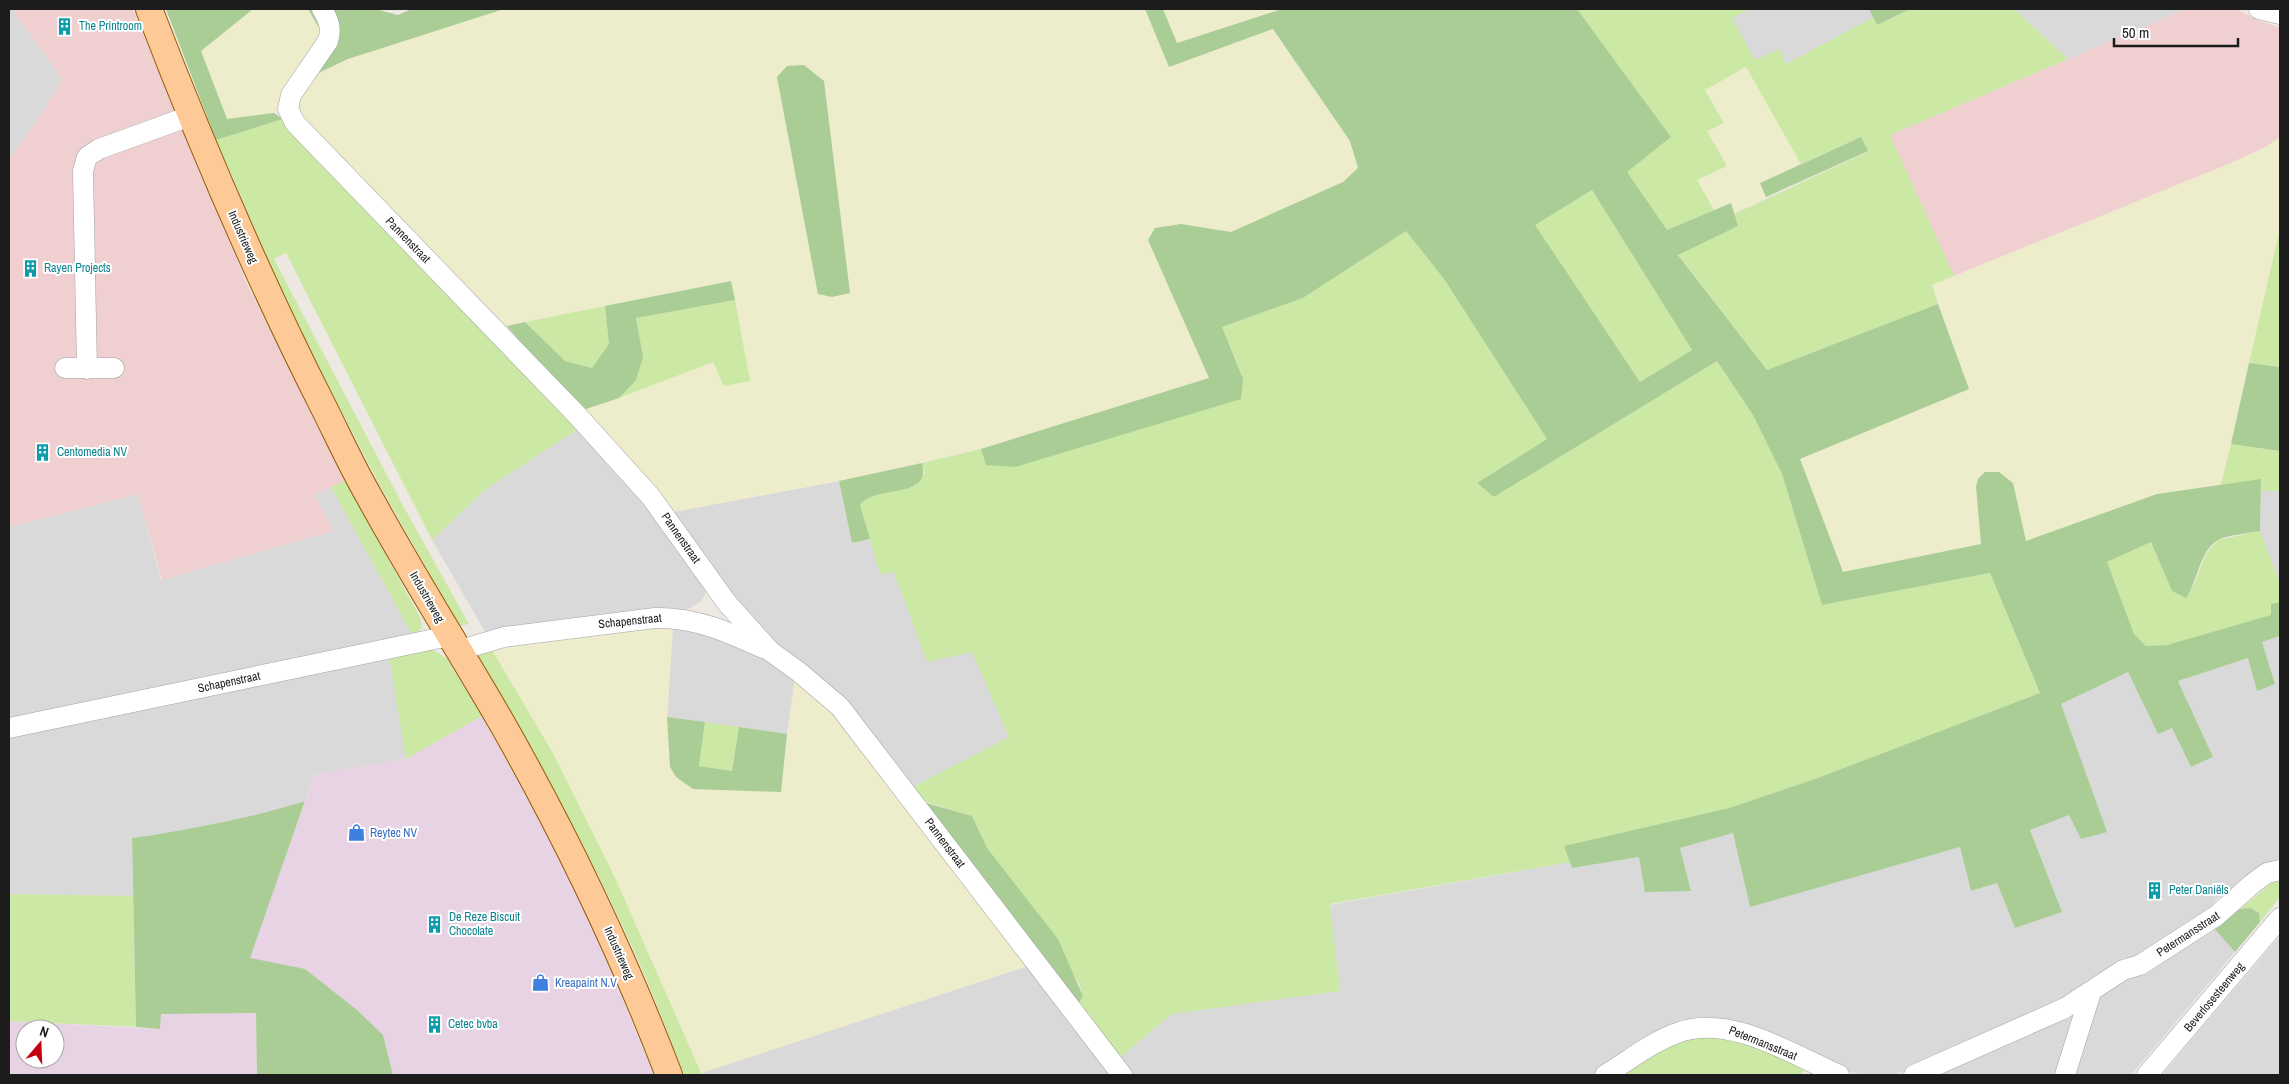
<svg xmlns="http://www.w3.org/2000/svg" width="2289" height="1084" font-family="'Archivo Narrow',sans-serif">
  <rect width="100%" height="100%" fill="#ede8e1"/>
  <g fill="#dad9d9">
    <path d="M9,9H12L62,79L42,113L9,160Z"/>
    <path d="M1750,9H1869L1874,17L1786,64L1755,60L1731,18Z"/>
    <path d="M2014,9H2186L2068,59Z"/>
    <path d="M581,427L611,458L704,580L706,591L704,597L699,603L686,610L669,613L487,635L432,540L486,489Z"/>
    <path d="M839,481L852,543L870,539L880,574L894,572L927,661L972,651L1009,737L911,788L742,611L673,512Z"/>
    <path d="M331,487L414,638L9,721V527L138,494L161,580L333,531L314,493Z"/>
    <path d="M2261,491H2280V583L2260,531Z"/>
    <path d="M673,626L698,631L765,658L795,677L787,734L667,717Z"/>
    <path d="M2280,636V860L2215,900L2212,912L2135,961L2123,958L2067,994L2064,1002L1909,1071L1889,1075H1864L1665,1032L1593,1075H1129L1117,1060L1172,1014L1340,991L1330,905L1570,862L1572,868L1639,857L1691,890L1680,848L1733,833L1750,907L1960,847L1971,891L1997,883L2015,928L2061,912L2030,830L2069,814L2106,831L2061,704L2128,672L2158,733L2172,728L2191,767L2213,757L2178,681L2248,658L2275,684L2262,642Z"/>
    <path d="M389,656L406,759L315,774L305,801L266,814L220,824L132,838L133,896L9,894V734Z"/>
    <path d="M2212,926L2235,952L2131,1075H2070L2095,1004L2099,1002L2101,996Z"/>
    <path d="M2280,936V1075H2162L2198,1032Z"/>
    <path d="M1031,965L1115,1075H702L701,1073Z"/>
    <path d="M2066,1014L2077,1017L2060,1075H1929Z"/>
  </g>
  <g fill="#efcfd0">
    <path d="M12,9H133L247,284L345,481L314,494L333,531L162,580L138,494L9,527V160L42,113L62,79Z"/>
    <path d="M2186,9H2237L2255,19L2280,28V137L2266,147L2231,163L1954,276L1890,135Z"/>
  </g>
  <g fill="#e7d3e4" fill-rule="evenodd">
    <path d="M482,716L539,820L589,919L654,1075H393L383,1035L249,959L315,774L406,759Z"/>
    <path d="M256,1013L257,1075H9V1021L159,1029L160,1014ZM25,1029H55V1059H25Z"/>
  </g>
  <g fill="#ededcb" fill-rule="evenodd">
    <path d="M253,9H308L318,26L327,24L274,113L227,119L201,51Z"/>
    <path d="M504,9H1145L1169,67L1272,29L1350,141L1358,168L1343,182L1231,232L1181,224L1155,228L1148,240L1209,378L981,449L839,481L673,512L580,411L713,362L749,381L731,281L507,326L304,121L298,119V95L314,75L348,59ZM787,66L824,82L850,293L818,294L777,78Z"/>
    <path d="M1163,9H1282L1177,43Z"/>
    <path d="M1747,67L1801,164L1760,182L1766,197L1734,214L1731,203L1714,210L1697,180L1727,166L1707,130L1724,123L1705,89Z"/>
    <path d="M2280,137V229L2221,485L2157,494L2026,542L2013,483L1976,499L1981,544L1843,572L1800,459L1968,389L1932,285L2231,163L2266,147Z"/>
    <path d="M643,625L673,626L667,717L670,767L781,792L795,677L835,712L1031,965L701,1073L616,880L554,755L492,650Z"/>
  </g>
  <g fill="#cbe9a5">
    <path d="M1577,9H1750L1732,18L1755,60L1779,49L1786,64L1874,17L1877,25L1910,9H2014L2068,59L1890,135L1954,276L1932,285L1938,304L1767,370L1678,254L1738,226L1734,214L1867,152L1861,137L1801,164L1746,67L1705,90L1724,123L1707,131L1727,166L1697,180L1714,210L1667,230L1626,172L1671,137Z"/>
    <path d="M283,119L581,427L486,489L432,540L286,253L274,259L401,502L469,624L459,626L377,480L297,326L216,140Z"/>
    <path d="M1592,190L1692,350L1640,382L1534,225Z"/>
    <path d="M2280,229V367L2249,363Z"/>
    <path d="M1406,231L1444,279L1547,439L1477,483L1494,497L1717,361L1753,415L1782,474L1822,605L1990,573L2040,693L1815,779L1729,808L1564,846L1570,862L1330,904L1340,991L1172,1014L1117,1060L1077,1005L1083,996L1079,983L987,848L972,816L923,801L911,788L1009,737L972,652L927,662L894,572L880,574L860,505L866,497L915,486L925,473L922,463L981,449L986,465L1243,379L1222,327L1303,298Z"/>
    <path d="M735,300L750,381L724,386L713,362L619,398C647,367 643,358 636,318Z"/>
    <path d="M605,306L609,344L593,368L565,361L525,322Z"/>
    <path d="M2231,444L2280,451V491H2261V480L2221,485Z"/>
    <path d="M345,481L420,617L422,626L414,638L331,487Z"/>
    <path d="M2260,531L2280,583V602L2271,604L2272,615L2167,645L2146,646L2134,634L2107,562L2151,542L2172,591L2192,589L2206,554L2218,540Z"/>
    <path d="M432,649L447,659L482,716L406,759L389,656Z"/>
    <path d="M492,650L554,755L616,880L702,1075H684C671,1042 659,1009 645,976C598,866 538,760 478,656Z"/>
    <path d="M705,722L739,727L732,771L699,766Z"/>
    <path d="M2280,880V897L2260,922L2259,913L2250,908L2240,909L2273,882Z"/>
    <path d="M9,894L133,896L136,1027L9,1021Z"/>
    <path d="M1721,1033L1804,1067L1803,1072L1799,1075H1616L1668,1043Z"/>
  </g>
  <g fill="#a9cd95" fill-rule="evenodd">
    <path d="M166,9H253L201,51L227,119L274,113L283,119L216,140Z"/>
    <path d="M308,9H375L398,15L412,9H504L348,59L314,75L335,22L318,26Z"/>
    <path d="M1145,9H1163L1177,43L1282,9H1577L1671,137L1627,172L1667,230L1731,203L1738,226L1678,255L1767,370L1938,304L1969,389L1800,459L1843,572L1981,544L1976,486L1978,479L1985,472H1999L2013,483L2026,541L2157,494L2261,479L2260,531C2250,533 2227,535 2218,540C2199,551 2198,581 2186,598L2172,591L2151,542L2107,562L2134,634L2146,646L2167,645L2271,615V604L2280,602V636L2262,642L2275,684L2257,691L2248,658L2178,681L2213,757L2191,767L2172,728L2158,734L2128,672L2061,704L2107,832L2081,839L2069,815L2030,830L2062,912L2015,928L1997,883L1971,891L1960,847L1750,907L1733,833L1680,848L1691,891L1645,892L1639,857L1572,868L1564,846L1729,808L1815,779L2040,693L1990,573L1822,605L1782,474L1753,415L1717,361L1494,497L1477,483L1547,439L1444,279L1406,231L1303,298L1222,327L1243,379L1241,399L1015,467L986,465L981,449L1209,378L1148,240L1155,228L1181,224L1231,232L1343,182L1358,168L1350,141L1273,29L1169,67ZM1592,190L1692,350L1640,382L1535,225Z"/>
    <path d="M1869,9H1910L1877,25Z"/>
    <path d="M804,65L824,81L850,293L832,297L818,294L777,77L787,66Z"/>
    <path d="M1861,137L1868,151L1766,197L1760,183Z"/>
    <path d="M731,281L735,300L636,318L643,357L636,380L619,398L580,411L507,326L525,322L565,361L592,368L609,344L605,306Z"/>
    <path d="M2249,363L2280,367V451L2231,444Z"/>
    <path d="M922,463C932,500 876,484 860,505L870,539L852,543L839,481Z"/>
    <path d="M667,717L705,722L699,766L732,771L739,727L787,734L781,792L693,789L676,777L670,767Z"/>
    <path d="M305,801L250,958L305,969L357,1010L383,1035L393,1075H257L256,1013L161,1014L160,1029L136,1027L132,838C191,829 248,819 305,801Z"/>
    <path d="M923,802L972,816L987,848L1058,939L1083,996L1077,1005Z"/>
    <path d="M2250,908L2259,913L2260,922L2235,952L2212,926L2240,909Z"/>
  </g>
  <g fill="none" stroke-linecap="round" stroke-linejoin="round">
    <defs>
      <g id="minor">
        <path d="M322,9C329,21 332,28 328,41L291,95L288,109L295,123L577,415L651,497L727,603L770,651L799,672L840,707L1122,1075"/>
        <path d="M2259,9L2280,14"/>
        <path d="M65,368H114"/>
        <path d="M87,369L83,171L87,157L99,149L190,116"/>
        <path d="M457,651L504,637L655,618C695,617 728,632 763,648"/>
        <path d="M9,728L449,636"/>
        <path d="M1605,1075C1628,1061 1652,1042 1677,1033C1728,1013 1792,1054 1839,1075"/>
        <path d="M1914,1075L2065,1008L2123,970L2140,965L2216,916L2252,884L2267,873L2280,870"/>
        <path d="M2065,1075L2091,992"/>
        <path d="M2147,1075L2280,918"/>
      </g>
      <path id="major" d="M149,9C201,145 258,278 324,408C339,438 353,469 370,498C412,575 459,649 503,725C567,838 623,955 669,1075"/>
    </defs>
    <use href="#minor" stroke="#a3a3a3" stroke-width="21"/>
    <use href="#major" stroke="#935800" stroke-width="28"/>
    <use href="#minor" stroke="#fff" stroke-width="20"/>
    <use href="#major" stroke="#fdc997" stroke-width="26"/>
  </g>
  <defs>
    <symbol id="building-bare" viewBox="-9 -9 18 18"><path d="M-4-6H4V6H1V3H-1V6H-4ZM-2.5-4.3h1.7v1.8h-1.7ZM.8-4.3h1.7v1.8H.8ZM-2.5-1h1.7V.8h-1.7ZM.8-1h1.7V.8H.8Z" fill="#0f9aa8" stroke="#fff" stroke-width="2.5" paint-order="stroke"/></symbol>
    <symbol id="shop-bare" viewBox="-9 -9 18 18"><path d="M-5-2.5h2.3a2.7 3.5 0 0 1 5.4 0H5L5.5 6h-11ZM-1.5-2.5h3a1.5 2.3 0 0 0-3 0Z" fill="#3f7fe0" stroke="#fff" stroke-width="2.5" paint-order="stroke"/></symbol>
  </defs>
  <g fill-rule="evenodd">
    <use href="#building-bare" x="52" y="14" width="25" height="25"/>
    <use href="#building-bare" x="18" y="256" width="25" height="25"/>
    <use href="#building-bare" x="30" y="440" width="25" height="25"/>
    <use href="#shop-bare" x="344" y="820" width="25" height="25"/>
    <use href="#building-bare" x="2142" y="878" width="25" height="25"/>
    <use href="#building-bare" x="422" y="912" width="25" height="25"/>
    <use href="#shop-bare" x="528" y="970" width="25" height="25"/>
    <use href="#building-bare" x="422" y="1012" width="25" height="25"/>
  </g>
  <g text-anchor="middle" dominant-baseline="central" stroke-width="4" stroke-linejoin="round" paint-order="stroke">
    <g font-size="12" fill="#0d838f" stroke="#fff" text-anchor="start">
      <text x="79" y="26">The Printroom</text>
      <text x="44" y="268">Rayen Projects</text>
      <text x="57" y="452">Centomedia NV</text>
      <text x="2169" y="890">Peter Daniëls</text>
      <text x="449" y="917">De Reze Biscuit<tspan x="449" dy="14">Chocolate</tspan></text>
      <text x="448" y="1024">Cetec bvba</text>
    </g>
    <g font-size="12" fill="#1c1c1c" stroke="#fff">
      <text transform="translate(243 237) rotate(66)">Industrieweg</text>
      <text transform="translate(408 240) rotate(46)">Pannenstraat</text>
      <text transform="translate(681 538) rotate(55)">Pannenstraat</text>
      <text transform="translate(427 597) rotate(60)">Industrieweg</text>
      <text transform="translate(630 621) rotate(-6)">Schapenstraat</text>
      <text transform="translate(229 682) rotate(-12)">Schapenstraat</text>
      <text transform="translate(945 843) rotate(53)">Pannenstraat</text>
      <text transform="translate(2188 934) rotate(-33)">Petermansstraat</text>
      <text transform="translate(619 953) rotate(66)">Industrieweg</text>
      <text transform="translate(2214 997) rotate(-50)">Beverlosesteenweg</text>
      <text transform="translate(1763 1043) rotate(22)">Petermansstraat</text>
    </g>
    <g font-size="12" fill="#366cbe" stroke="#fff" text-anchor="start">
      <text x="370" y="833">Reytec NV</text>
      <text x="555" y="983">Kreapaint N.V</text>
    </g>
  </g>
  <rect width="2289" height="1084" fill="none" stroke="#1c1c1c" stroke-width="20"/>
  <g transform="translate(40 1044) rotate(19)"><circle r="24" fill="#ffffff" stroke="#a4a4a4"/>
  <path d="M0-4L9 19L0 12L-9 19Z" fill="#c7000e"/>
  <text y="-8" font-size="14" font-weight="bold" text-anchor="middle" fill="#1c1c1c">N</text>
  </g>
  <path d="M2114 38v8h124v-8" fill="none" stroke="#1c1c1c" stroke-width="2.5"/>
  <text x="2122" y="38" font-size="15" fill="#1c1c1c" stroke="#ffffff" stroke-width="4" paint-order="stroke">50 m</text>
</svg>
